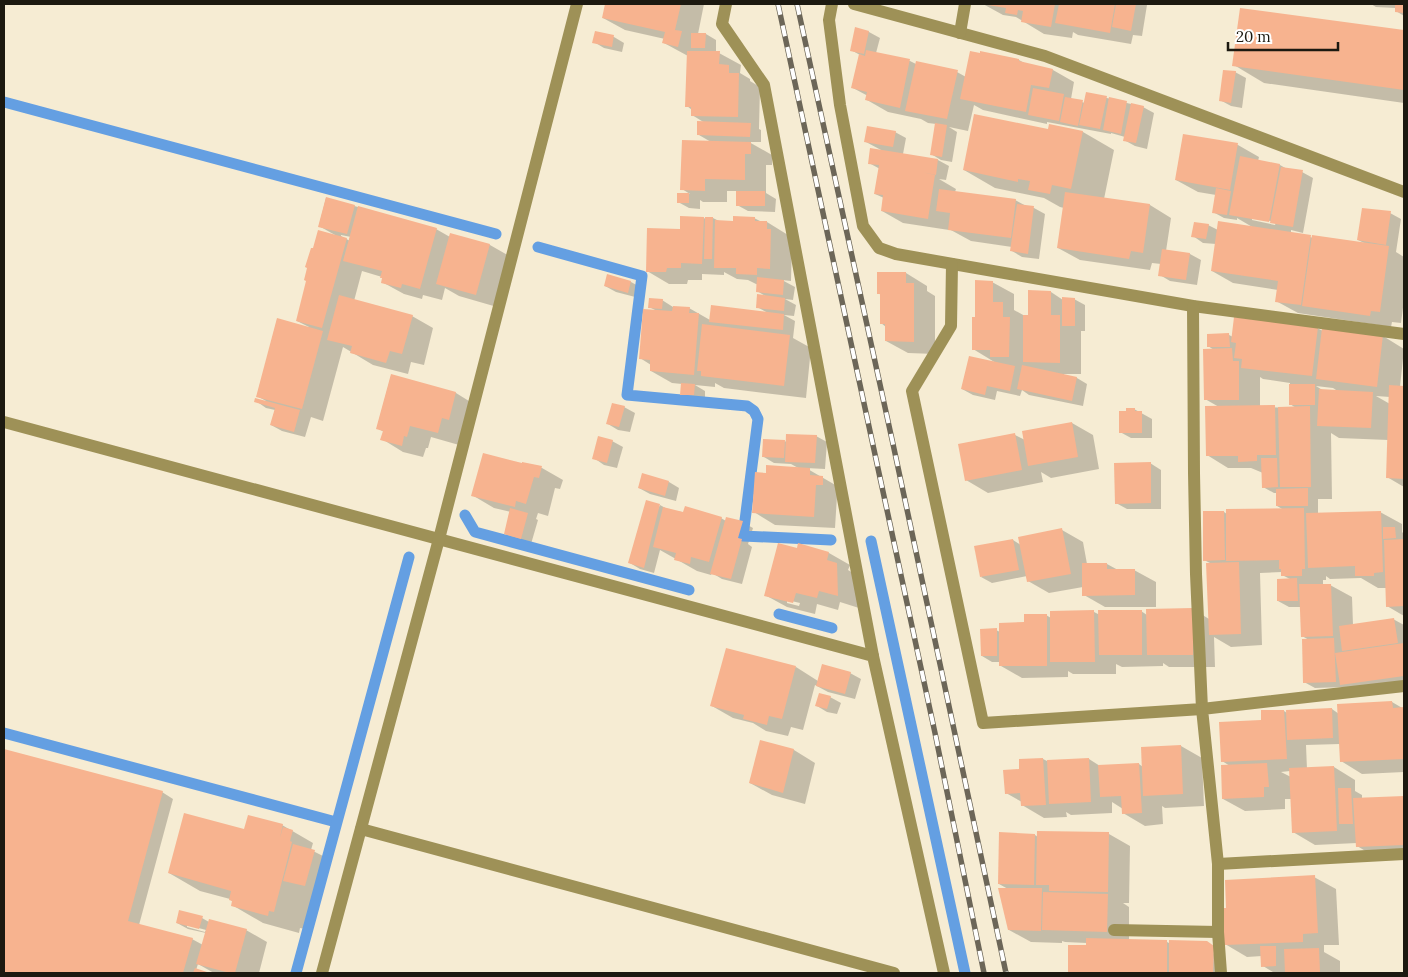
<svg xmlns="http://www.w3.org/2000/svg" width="1408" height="977" font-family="Lora,serif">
  <rect width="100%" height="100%" fill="#f6ecd3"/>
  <g fill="#0003" fill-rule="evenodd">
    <path d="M606,4H704L698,34H706L716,40V53H719L741,65L740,73L750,79V81L760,87L759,129L761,130V142H749L772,155V165H766V193L776,199L775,212L748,211L737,205V191H727V202H703L700,200V209L689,208L678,202V194H690L682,189L711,142L699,135L705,123L692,115V110L687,106L688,56L664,43L665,39L625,30L603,18Z"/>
    <path d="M983,4H1144L1147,5L1142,36L1133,35L1131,44L1078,35L1073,32L1072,38L1044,34L1016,17L1003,15Z"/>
    <path d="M1371,4H1404V16L1396,11V8H1395L1376,7Z"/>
    <path d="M1241,9L1404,32V103L1264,83L1234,65Z"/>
    <path d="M856,29L869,32L880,38L876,53L910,61L916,64L957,72L966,77L1019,60L1026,64L1053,70L1074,82L1071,99L1085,103L1087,93L1143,107L1154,113L1147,149L1135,146L1124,140L1125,137L1111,133V134L1047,122V124L983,110L974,105L968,131L949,127L957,132L952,162L941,160L931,154L936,124L928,123L921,119L888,112L867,100L868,96L853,88L860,55L851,50Z"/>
    <path d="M596,33L614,37L624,43L622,52L604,48L594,42Z"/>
    <path d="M1235,72L1246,78L1242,108L1231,106L1220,100Z"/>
    <path d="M1050,125L1083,132L1114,150L1104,199L1150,205L1171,218L1166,251L1190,254L1201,260L1197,285L1170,281L1160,275L1161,264L1152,263L1150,270L1080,260L1058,248L1064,208L1060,207L1044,198L995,188L964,170L1049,130Z"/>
    <path d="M895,132L906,138L903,154L938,160L949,166L946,180L939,179L956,189L955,192L1015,200L1028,207L1034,208L1045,214L1039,259L1022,257L1012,251V247L971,241L949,229V230L903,223L882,211L884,198L875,194L880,169L869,163L881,150L866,142Z"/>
    <path d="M1184,135L1238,145L1259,157L1258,161L1280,165L1287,169L1302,172L1313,178L1303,233L1291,230V234L1310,237L1313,238L1366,244L1358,240L1390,213L1401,219L1396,252L1404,257V300L1401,323L1392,322L1391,327L1298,313L1276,301L1278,290L1233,283L1212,271L1216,244L1203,243L1193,236L1208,225L1218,230L1254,228L1237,218V220L1224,218L1213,212L1216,195L1198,192L1176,180ZM1252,218L1276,222L1275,225L1252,220Z"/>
    <path d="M326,198L436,229L450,237L490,245L511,257L497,307L459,296L445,288L442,300L423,295L422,299L404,294L382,282V277L362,271L354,301L412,316L433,328L424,365L411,362L408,374L373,365L343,347L323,421L311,417L305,437L282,431L271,425L275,410L266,408L256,401H266L257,396L309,327L297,321L335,235L319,226ZM341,235L351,237L350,241L341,236Z"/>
    <path d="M704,218L707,220V218H713L719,221L734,222L754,218L762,222H767L788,235L792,243L791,281L782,280L795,287L793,300L785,299L796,305L794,316L784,315L795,321L793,338L811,348L806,398L724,388L715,383V387L695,385L705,391V401L692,400L681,394L682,384L672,383L651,371V365L640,358L657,311L649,307L662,300L673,307L689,308L710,320L768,313L757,307L767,297L757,291L758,285L748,280L737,279L724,272V275L702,274V280H688L687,284H669L647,271L681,230Z"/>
    <path d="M906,273L927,286V291L935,296V354L908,353L886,341V327L881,323V295L878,293Z"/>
    <path d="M608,275L631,282L642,288L639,298L616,292L605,286Z"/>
    <path d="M992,282L1014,294V310L1025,316H1029L1051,292L1063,300L1074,299L1085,305V331H1081V374H1064V375L1077,378L1087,384L1083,406L1029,395L1022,390L1020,396L997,391L995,400L973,395L962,389L996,363L973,349L976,318Z"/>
    <path d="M1317,328L1323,331L1383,336L1404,349L1400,387H1404V487L1387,477L1388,440L1339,438L1331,433L1332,499H1318V514L1380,512L1402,524V532L1404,534V616L1387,606V588H1378L1361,578L1330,579L1326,576V580H1323V585H1330L1352,597L1353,625L1393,619L1404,625V691L1346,687L1315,688L1304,682L1309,640L1302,636L1301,607H1289L1278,601L1290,579L1282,575V572L1260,573L1262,645L1231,647L1214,637L1215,667H1169L1163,663V666L1122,667L1116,664V674H1073L1068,671V677L1022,678L1001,666L1000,662H992L982,656L996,630L1000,632L1046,615L1051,618L1094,612L1100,615L1141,611L1147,615L1193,609L1209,619L1212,564L1204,560L1224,512L1227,514L1284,510L1277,506V493H1274L1263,487V473L1251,468H1228L1207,455L1219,407L1205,399L1214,350L1208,346L1229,335L1233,337ZM1260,377L1263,379L1290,383V404L1296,408L1260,407ZM1316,386L1333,388L1339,392L1324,391ZM1376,396L1390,397V404Z"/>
    <path d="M391,376L456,393L477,406L459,445L431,437L428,448H426L423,457L403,452L382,439L384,432L377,428Z"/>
    <path d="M624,407L635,413L630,432L618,430L608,424Z"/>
    <path d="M1134,409L1152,419V438H1131L1120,432L1127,412Z"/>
    <path d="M1072,423L1093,435L1099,469L1051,478L1041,472L1043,482L988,493L966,480L1015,435L1025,440Z"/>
    <path d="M816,436L827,442L825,469L806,468L844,490L837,496L835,528L775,525L754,512L767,474L800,469L791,464L774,463L764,457L785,441L787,443Z"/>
    <path d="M612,441L623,447L617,468L604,465L594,458Z"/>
    <path d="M523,463L542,468L563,480L560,489L555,488L548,516L538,513L536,519L538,520L531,544L516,540L505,534L511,512L494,508L472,495Z"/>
    <path d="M1150,463L1161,470V509H1127L1116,503Z"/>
    <path d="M669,482L679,488L676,501L650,494L639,488Z"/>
    <path d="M660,505L669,510L721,518L726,521L742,522L753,528L748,544L752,547L742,584L722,579L712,573L711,575L697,571L660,550L654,573L640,569L630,563Z"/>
    <path d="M1062,530L1083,542L1087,564H1107L1118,570H1134L1156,582V607H1105L1084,595L1083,587L1049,593L1028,581L1027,576L992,583L981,577L1013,540L1021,545Z"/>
    <path d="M797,550L829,553L850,565L848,570L858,576L859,608L840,602L838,610L817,604L815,614L787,607L765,595ZM787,600L800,603L799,606L787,603Z"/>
    <path d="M796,667L818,681L850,673L861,679L855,699L828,692L815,685L803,730L791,727L788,736L766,731L753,723L733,718L712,706Z"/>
    <path d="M830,697L841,703L837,714L827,712L817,706Z"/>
    <path d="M1392,702L1404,709V772L1362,774L1341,761L1340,744L1306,745L1307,769L1334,767L1355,780V791L1362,795V799L1404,797V858L1379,859L1357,846V843L1315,845L1293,832L1292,799H1285V809L1245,811L1223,799L1230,766L1222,761L1266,721L1284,711L1287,713L1332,709L1339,714ZM1290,771L1291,777L1281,772Z"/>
    <path d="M761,741L794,750L815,763L805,804L772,795L750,783Z"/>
    <path d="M1181,746L1202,758L1204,806L1165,808L1162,806L1163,824L1145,826L1123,813V809L1112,802V813L1071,815L1066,812L1067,817L1044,818L1022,805V802L1006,793L1021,770L1043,759L1047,761L1089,759L1100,766L1139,764L1143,767Z"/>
    <path d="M4,751L162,792L173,799L139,925L192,939L203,945L206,933L188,929L177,923L202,918L209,922L246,930L267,942L259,973H214L198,964L196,970L208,973H4ZM187,925L206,930L205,932L187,927Z"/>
    <path d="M282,825L313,843L311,850L325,857L305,929L300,928L299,933L263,923L232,905L233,902L230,899L200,891L169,873L244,830Z"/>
    <path d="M1000,834L1035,835L1038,837L1109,834L1130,846L1129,903H1123L1129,907V941L1167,942L1171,944L1207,942L1224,973H1072L1069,971L1087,946V943L1065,942L1062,941V943L1031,942L1009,930L1008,889L999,884Z"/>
    <path d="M1314,877L1336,889L1339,945H1324V952L1340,961V973H1286V972H1273L1263,966L1262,956L1247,957L1225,944Z"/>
  </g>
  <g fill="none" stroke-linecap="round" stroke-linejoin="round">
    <g stroke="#649fe2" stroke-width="11">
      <path d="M4,102L496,234"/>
      <path d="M538,247L642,276L627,395L747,406L754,411L758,419L743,536L831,540"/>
      <path d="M465,515L475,532L689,590"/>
      <path d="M871,541L965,973"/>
      <path d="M779,614L832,628"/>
      <path d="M4,733L336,822"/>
      <path d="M296,973L409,557"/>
    </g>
  </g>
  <g fill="#f7b38f">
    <path d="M605,4H681L675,30L682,31L678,47L662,43L665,32L602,18Z"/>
    <path d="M988,4H1055L1051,27L1021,22L1023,11L1018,10L1017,15L1005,13L1006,8L988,5Z"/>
    <path d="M1059,4H1115L1110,33L1055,23Z"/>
    <path d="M1116,4H1136L1131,31L1112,27Z"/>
    <path d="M1395,4H1404V13L1395,12Z"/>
    <path d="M1240,8L1404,30V90L1232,66Z"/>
    <path d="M855,27L869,31L864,54L850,51Z"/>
    <path d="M595,31L614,35L612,47L592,43Z"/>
    <path d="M691,33H706L705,48H691Z"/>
    <path d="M866,50L910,59L900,108L865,100L867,92L851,88L859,54L865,56Z"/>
    <path d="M687,51H720L719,64L729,65V73H739L738,117L691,116V107H685Z"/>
    <path d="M970,51L980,53V51L1019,59V61L1053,69L1049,88L1031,85L1026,112L960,99Z"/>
    <path d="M916,61L958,70L947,119L905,111Z"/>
    <path d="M1223,70L1236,71L1231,103L1219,101Z"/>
    <path d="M1033,88L1064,94L1059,121L1028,115Z"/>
    <path d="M1086,92L1107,96L1100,129L1079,125Z"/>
    <path d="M1065,97L1083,100L1078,126L1060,122Z"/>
    <path d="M1109,97L1127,101L1121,134L1103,130Z"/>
    <path d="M1131,103L1144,106L1136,143L1123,141Z"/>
    <path d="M974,114L1048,129L1049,124L1083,131L1071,189L1052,185L1050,194L1028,190L1030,181L1018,179V182L963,170Z"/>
    <path d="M697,121L751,123L750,137L697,135Z"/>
    <path d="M935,123L947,125L942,157L930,155Z"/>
    <path d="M867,126L896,131L893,147L864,142Z"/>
    <path d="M1183,134L1238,143L1230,190L1175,180Z"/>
    <path d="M682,140L751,142V154H745V180L705,179V191L680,190Z"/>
    <path d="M870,148L938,159L936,175L922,172L935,175L928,219L881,211L883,195L874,194L879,165L868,164Z"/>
    <path d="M1240,156L1280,164L1269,222L1229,215Z"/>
    <path d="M1281,167L1303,170L1293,227L1270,223Z"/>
    <path d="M1216,188L1231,191L1227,215L1212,213Z"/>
    <path d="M939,189L1016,199L1011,238L948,230L950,213L936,211Z"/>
    <rect x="736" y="191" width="29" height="15"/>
    <path d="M1065,192L1150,204L1143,253L1131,251L1129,259L1057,248Z"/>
    <rect x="677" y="193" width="12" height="10"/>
    <path d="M326,197L355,205L347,234L318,227Z"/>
    <path d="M1017,204L1034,206L1028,254L1010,251Z"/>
    <path d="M358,206L437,228L420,289L402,284L401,288L381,283L382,278H380L382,271L343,261Z"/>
    <path d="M1362,208L1391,211L1386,245L1357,240Z"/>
    <path d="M680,216L704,217L702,264L681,263V268H667L666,272H646L647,228L680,229Z"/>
    <path d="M733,216L755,217V221H767V229H771L770,269L757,268V275L736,274V268H714L715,220L733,221Z"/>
    <path d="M705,217H713L712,259H704Z"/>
    <path d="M1218,221L1311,235L1301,305L1275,302L1278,281L1211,271Z"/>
    <path d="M1194,222L1209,224L1206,239L1191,237Z"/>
    <path d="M318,230L347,238L322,328L296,321L306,281L304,280L307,268L305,267L311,248H313Z"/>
    <path d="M450,233L490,244L476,295L436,284Z"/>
    <path d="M1312,235L1389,246L1380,312L1371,311L1370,316L1302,306Z"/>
    <path d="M1162,249L1190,253L1186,280L1158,276Z"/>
    <path d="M877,272H906V283H914V342L885,341V324H880V294H877Z"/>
    <path d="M607,274L631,281L628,293L604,286Z"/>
    <path d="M757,277L784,280L783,295L756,292Z"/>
    <path d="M975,280L993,281V302H1003V317H1010L1009,357H990V350H972V317H975Z"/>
    <path d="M1028,290L1051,291V315H1060V363L1023,362V315H1028Z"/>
    <path d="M757,294L785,298L784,311L756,308Z"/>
    <path d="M339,295L413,315L402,354L390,351L386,363L350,353L352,346L327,340Z"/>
    <path d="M1062,297L1075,298V326H1062Z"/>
    <path d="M649,298L663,299L662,309L648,308Z"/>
    <path d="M711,305L784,314L783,330L709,322Z"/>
    <path d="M673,306L690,307L689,313H699L694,375L650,371V360L639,359L643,309L672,311Z"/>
    <path d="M1234,317L1318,327L1312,376L1241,368L1242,359L1234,358L1236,343L1231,342Z"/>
    <path d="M277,318L323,331L302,409L256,397Z"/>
    <path d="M702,324L790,335L784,386L701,376V371H697Z"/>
    <path d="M1322,328L1383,335L1377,387L1316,379Z"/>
    <path d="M1229,333L1230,347H1207V334Z"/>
    <path d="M1232,348L1233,361H1239V400H1204L1203,349Z"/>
    <path d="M969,356L1015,366L1010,391L987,386L985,395L961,389Z"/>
    <path d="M1022,365L1077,377L1072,401L1017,389Z"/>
    <path d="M391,374L456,392L449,420L442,418L438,433L410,426L407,437L404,436L402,446L380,440L383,431L376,429Z"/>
    <path d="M681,383L695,384L694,395H680Z"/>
    <rect x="1289" y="384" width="26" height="21"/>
    <path d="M1389,385L1404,386V479L1386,478Z"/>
    <path d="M1319,389L1373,392L1371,428L1317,426Z"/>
    <path d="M255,398L300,410L294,432L270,425L275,408L254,402Z"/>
    <path d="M612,403L625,406L619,427L606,424Z"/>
    <path d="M1275,405L1276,455H1257V461L1238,462V456H1206L1205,406Z"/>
    <path d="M1310,406L1311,487H1280L1278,407Z"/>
    <path d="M1126,408H1135V411H1142V433H1119V411H1126Z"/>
    <path d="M1072,422L1078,457L1028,466L1022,431Z"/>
    <path d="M1015,433L1022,470L965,481L958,444Z"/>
    <path d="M786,434L817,435L815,463L785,462Z"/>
    <path d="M598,436L613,440L607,463L592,459Z"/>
    <path d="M763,439L785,440L784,458L762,457Z"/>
    <path d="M483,453L522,463V462L542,466L539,478L534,477L526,504L516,501L515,507L471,496Z"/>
    <path d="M1261,458H1277L1278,487L1262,488Z"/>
    <path d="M1151,462V503L1115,504L1114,463Z"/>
    <path d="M766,465L810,468V475L823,476V485H816L814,517L752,513L755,472L766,473Z"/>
    <path d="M642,473L669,481L665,496L638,488Z"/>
    <path d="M1308,488V506H1276V489Z"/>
    <path d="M646,500L660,504L644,568L628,563Z"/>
    <path d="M685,506L722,517L709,562L691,557L690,564L674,560L676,553L653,547L663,507L683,512Z"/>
    <path d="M510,508L528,513L521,539L504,534Z"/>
    <path d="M1304,508L1305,569H1302V576H1281V569H1279V560L1226,561V509Z"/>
    <path d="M1203,511H1224L1225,560L1203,561Z"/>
    <path d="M1381,511L1383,572L1374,573V576H1355V566L1308,568L1306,513Z"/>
    <path d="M726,517L743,521L738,538L742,539L731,579L710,574Z"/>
    <path d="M1383,527H1395L1396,538L1383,539Z"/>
    <path d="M1062,528L1071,574L1027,582L1018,537Z"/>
    <path d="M1013,539L1019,570L980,577L974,546Z"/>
    <path d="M1404,539V606L1386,607L1384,540Z"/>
    <path d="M778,543L797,548L798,543L829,552L827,560L837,563L838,596L819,591L817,598L796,593L793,603L764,596Z"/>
    <path d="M1239,562L1241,634L1209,635L1206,563Z"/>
    <path d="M1082,563H1107V569H1135V595L1082,596Z"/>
    <path d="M1297,578L1298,601H1277V579Z"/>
    <path d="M1299,584H1331L1333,636L1301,637Z"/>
    <path d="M1193,608V655H1147L1146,609Z"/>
    <path d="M1094,610L1095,662H1050V611Z"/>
    <path d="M1098,610H1142V655H1099Z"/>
    <path d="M1024,614H1047V666H999V623L1024,622Z"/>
    <path d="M1394,618L1398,643L1342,651L1339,626Z"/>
    <path d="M997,628V656H981L980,629Z"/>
    <path d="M1334,638L1336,682L1303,683L1302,639Z"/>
    <path d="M1404,643V676L1340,685L1335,653Z"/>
    <path d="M726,648L796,666L782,719L769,716L767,725L743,719L744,715L710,706Z"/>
    <path d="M822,664L851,672L845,694L816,686Z"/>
    <path d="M819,693L831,696L827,709L815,706Z"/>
    <path d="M1392,701L1393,708L1404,707V759L1340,762L1337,704Z"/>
    <path d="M1332,708L1333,738L1287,740L1286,710Z"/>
    <path d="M1261,710H1284L1287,759L1221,762L1219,722L1261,720Z"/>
    <path d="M760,740L794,749L783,793L749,783Z"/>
    <path d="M1181,745L1183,794L1143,796L1141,747Z"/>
    <path d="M4,749L163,791L128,921L193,938L183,973H4Z"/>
    <path d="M1043,758L1046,805L1021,806L1020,793L1005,794L1003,770L1019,769V759Z"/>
    <path d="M1089,758L1091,802L1049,804L1047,760Z"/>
    <path d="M1139,763L1142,813L1122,814L1121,796L1100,797L1098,765Z"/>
    <path d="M1267,763L1269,787H1264V797L1222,799L1221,765Z"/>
    <path d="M1334,766L1337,831L1292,833L1289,768Z"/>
    <path d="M1338,788H1351L1353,824H1339Z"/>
    <path d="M1404,796V845L1356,847L1353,798Z"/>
    <path d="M184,813L244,829L248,815L283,824L280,838L283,827L293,830L290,841L292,842L274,912L269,911L268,916L231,906L232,901L229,900L231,891L168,873Z"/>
    <path d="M1037,831L1109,832L1108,892L1049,891V885H1036Z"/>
    <path d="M999,832L1035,834L1034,885L998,884Z"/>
    <path d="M293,844L315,850L305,886L283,881Z"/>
    <path d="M1315,875L1318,933L1303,934V942L1224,945L1223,908H1226L1225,880Z"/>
    <path d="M998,888H1042L1041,931L1008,930Z"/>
    <path d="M1043,892L1108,894L1107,932L1042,930Z"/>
    <path d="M179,910L203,916L199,929L176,923Z"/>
    <path d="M209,919L247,929L235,973H230L196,964Z"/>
    <path d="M1086,938L1167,940V973L1068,972V945H1086Z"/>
    <path d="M1169,940L1207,941L1214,946L1213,973H1169Z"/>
    <path d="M1260,946H1276V966L1261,967Z"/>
    <path d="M1319,948L1320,973H1285L1284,949Z"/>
    <path d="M195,968L210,973H193Z"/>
  </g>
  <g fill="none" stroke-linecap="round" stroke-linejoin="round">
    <path stroke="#9e9157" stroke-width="12" d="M1114,930L1218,932"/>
    <g stroke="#9e9157" stroke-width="12">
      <path d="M726,4L722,24L764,85L873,656"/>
      <path d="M832,4L829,20L840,105L863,226L879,248L896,254L1193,306L1404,334"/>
      <path d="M854,4L1045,56L1404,192"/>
      <path d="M960,33L965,4"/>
      <path d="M952,264L951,326L912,391L983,723L1202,709L1196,574L1194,473L1193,306"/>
      <path d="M4,422L873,656L944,973"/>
      <path d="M361,829L894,973"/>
      <path d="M1218,864L1404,854"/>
      <path d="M322,973L439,539L577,4"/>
      <path d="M1221,973L1218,932V864L1202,709L1404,686"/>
    </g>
    <defs>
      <g id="rail">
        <path d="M778,4L935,733L984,973"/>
        <path d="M797,4L893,444L1006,973"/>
      </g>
    </defs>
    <use href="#rail" stroke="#6c6658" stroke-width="5.5"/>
    <use href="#rail" stroke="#fff" stroke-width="4" stroke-dasharray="11" stroke-linecap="butt"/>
  </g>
  <rect width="1408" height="977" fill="none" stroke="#1c1910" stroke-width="10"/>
  <path d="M1228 42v8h110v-8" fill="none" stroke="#1c1910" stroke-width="2.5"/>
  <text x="1236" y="42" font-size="15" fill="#1c1910" stroke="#ffffff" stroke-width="4" paint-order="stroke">20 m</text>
</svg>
